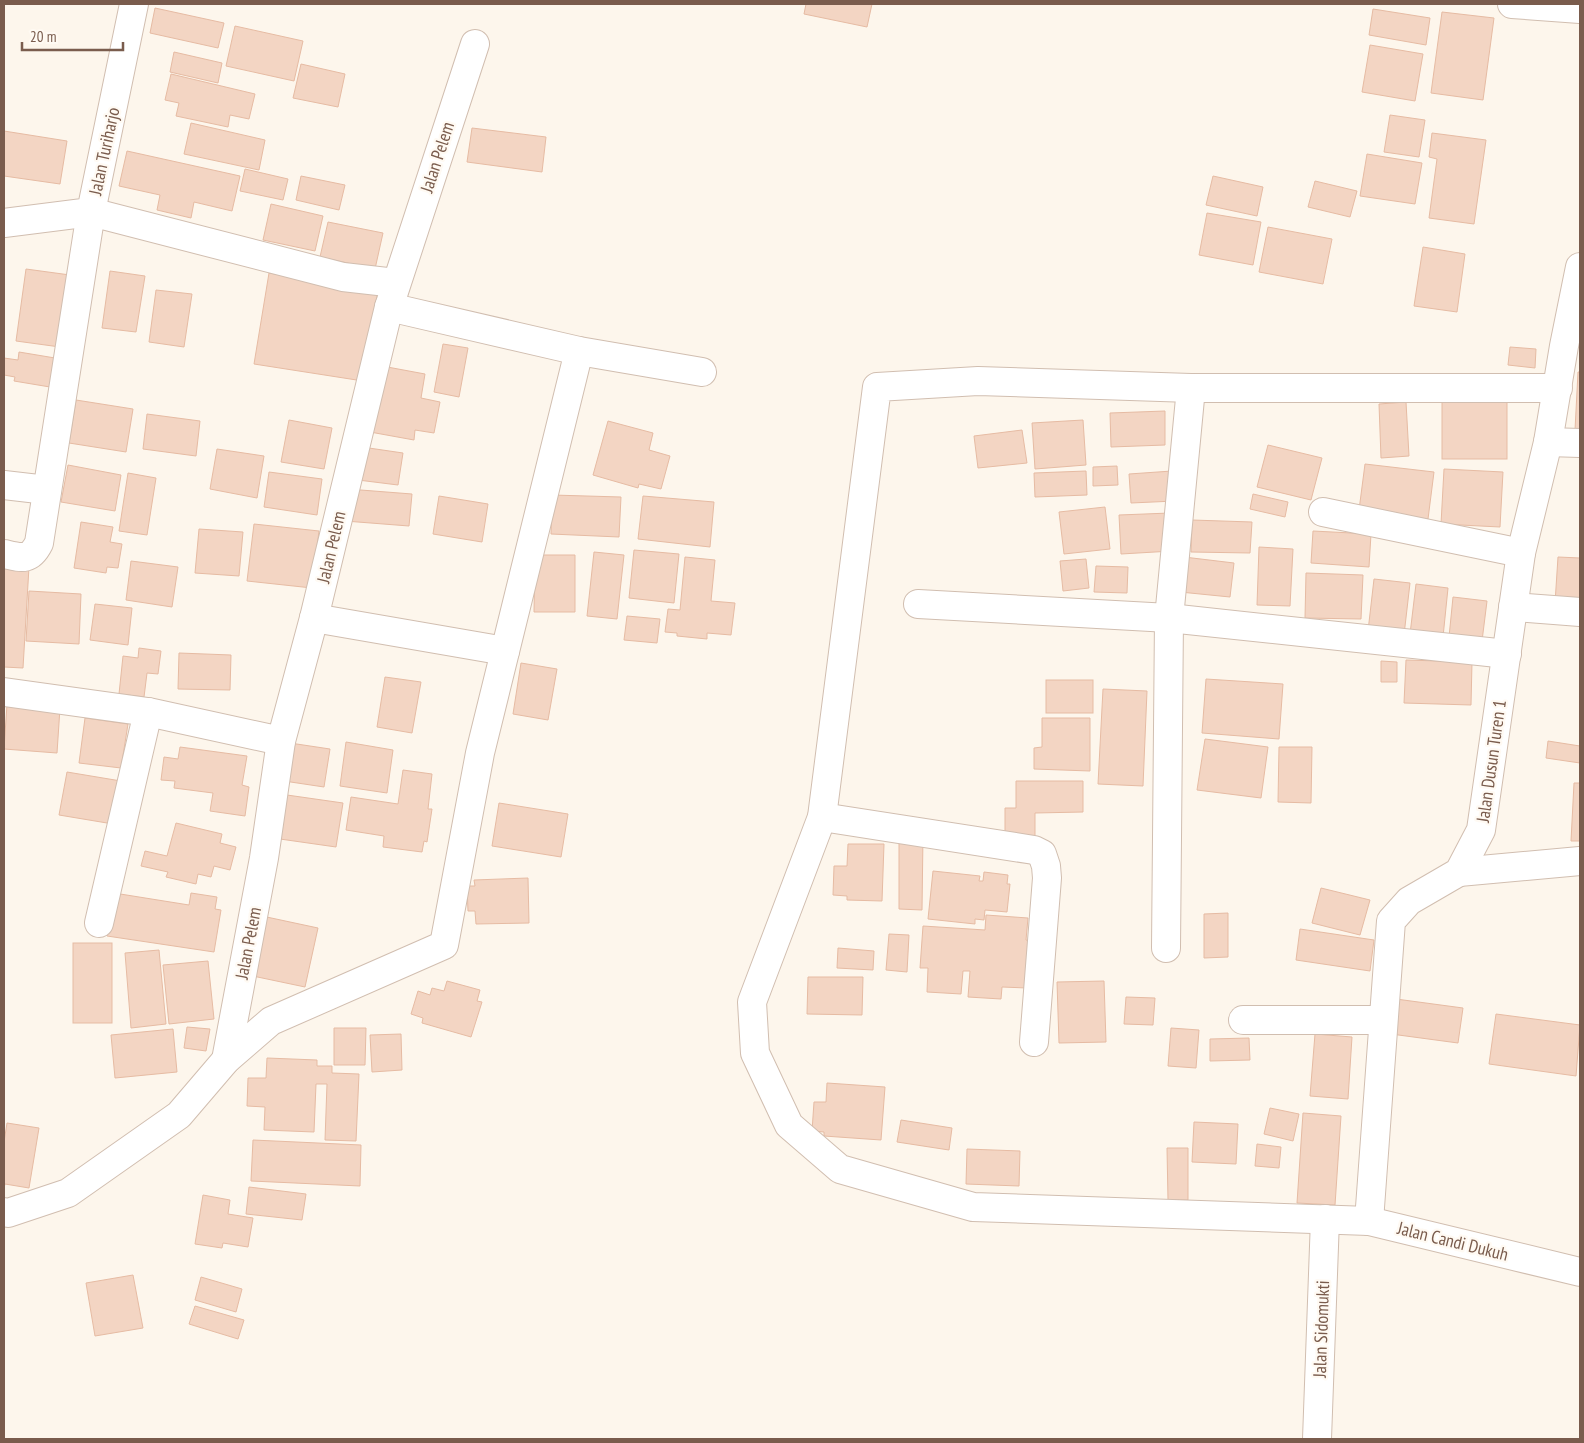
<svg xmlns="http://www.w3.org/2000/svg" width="1584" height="1443" font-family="'PT Sans Narrow',sans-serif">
  <rect width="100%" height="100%" fill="#fdf6ec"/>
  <g fill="#f3d5c3" stroke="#e6bba3">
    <path d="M806,4H872L867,27L804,14Z"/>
    <path d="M155,8L224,23L218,48L150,33Z"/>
    <path d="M1373,9L1430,18L1426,45L1369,35Z"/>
    <path d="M1442,12L1494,18L1483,100L1431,93Z"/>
    <path d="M235,26L303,41L294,81L226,66Z"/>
    <path d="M1370,45L1423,54L1415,101L1362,92Z"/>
    <path d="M174,52L222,63L218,83L170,72Z"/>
    <path d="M301,64L345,74L338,107L293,98Z"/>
    <path d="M171,74L255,94L249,119L230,115L228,127L176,116L179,103L165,100Z"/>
    <path d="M1390,115L1425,120L1419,157L1384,152Z"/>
    <path d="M191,123L265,140L259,170L184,154Z"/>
    <path d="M472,128L546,137L542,172L467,162Z"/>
    <path d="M4,131L67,141L60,184L4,176Z"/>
    <path d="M1432,133L1486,140L1474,224L1429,218L1437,159L1429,157Z"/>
    <path d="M127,151L240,176L232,211L194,202L191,218L157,210L160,195L119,186Z"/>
    <path d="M1367,154L1422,163L1415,204L1360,196Z"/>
    <path d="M245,169L288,179L283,200L240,191Z"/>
    <path d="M301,176L345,185L339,210L296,200Z"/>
    <path d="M1213,176L1263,187L1257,216L1206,205Z"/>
    <path d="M1315,181L1357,191L1350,217L1308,207Z"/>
    <path d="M271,204L323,216L315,251L263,240Z"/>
    <path d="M1207,213L1261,222L1253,265L1199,255Z"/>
    <path d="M328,222L383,233L375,269L320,257Z"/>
    <path d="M1268,227L1332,239L1323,284L1259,272Z"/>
    <path d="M1423,247L1465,254L1457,312L1414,306Z"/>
    <path d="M26,269L70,275L60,347L16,341Z"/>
    <path d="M110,271L145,276L136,332L102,328Z"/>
    <path d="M269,273L378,291L363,381L254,364Z"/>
    <path d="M156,290L192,294L184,347L149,342Z"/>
    <path d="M443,344L468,348L459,397L434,392Z"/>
    <path d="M1510,347L1536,349L1535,368L1508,365Z"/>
    <path d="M19,352L61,359L56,388L14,381L15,377L4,375V358L18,360Z"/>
    <path d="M382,366L425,374L421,398L440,402L434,433L415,430L414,440L370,432Z"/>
    <path d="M1578,372H1580V431L1575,430Z"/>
    <rect x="1442" y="398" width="65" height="61"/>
    <path d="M76,400L133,409L126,452L69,443Z"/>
    <path d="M1406,402L1409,456L1381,458L1379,404Z"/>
    <path d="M1165,411V445L1111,447L1110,413Z"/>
    <path d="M147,414L200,421L196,456L143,449Z"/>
    <path d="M289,420L332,428L324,469L281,462Z"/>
    <path d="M1083,420L1086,465L1035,469L1032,423Z"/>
    <path d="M608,421L653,433L649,450L670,456L661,489L639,484L638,488L593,475Z"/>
    <path d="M1022,430L1027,463L978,468L974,436Z"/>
    <path d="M1268,445L1322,458L1311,500L1257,487Z"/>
    <path d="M362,447L403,453L398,485L358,480Z"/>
    <path d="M217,449L264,456L257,498L210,489Z"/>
    <path d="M1365,464L1434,472L1428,519L1359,510Z"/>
    <path d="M68,465L121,475L115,511L61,502Z"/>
    <path d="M1117,466L1118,485L1093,486V467Z"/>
    <path d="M1444,469L1503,472L1500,527L1441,524Z"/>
    <path d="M1086,471L1087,495L1035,497L1034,473Z"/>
    <path d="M1172,471L1175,501L1131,503L1129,474Z"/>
    <path d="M269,472L322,479L317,515L264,507Z"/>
    <path d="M128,473L156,478L147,535L119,531Z"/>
    <path d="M348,489L412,494L409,526L345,521Z"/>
    <path d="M1253,494L1288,502L1285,517L1250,509Z"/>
    <path d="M552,495L621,497L619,537L551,534Z"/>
    <path d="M439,496L488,504L482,542L433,534Z"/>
    <path d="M643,496L714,502L710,547L638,539Z"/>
    <path d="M1105,507L1110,549L1064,554L1059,512Z"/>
    <path d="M1170,513L1172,551L1121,554L1119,515Z"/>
    <path d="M1192,520L1252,522L1250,553L1191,552Z"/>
    <path d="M81,522L113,527L110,542L122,544L118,568L107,567L106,573L74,568Z"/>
    <path d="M254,524L319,531L312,588L247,581Z"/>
    <path d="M199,529L243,532L239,576L195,573Z"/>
    <path d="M1313,531L1371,534L1369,567L1311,563Z"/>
    <path d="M1259,547L1293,549L1290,606L1257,605Z"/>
    <path d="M634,550L679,554L674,603L629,598Z"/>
    <path d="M594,552L624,555L617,619L587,616Z"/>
    <path d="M535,555H575V612H534Z"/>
    <path d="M685,557L715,560L711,601L735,603L731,635L707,633V639L677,636V633L665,632L668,609L680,610Z"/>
    <path d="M1184,557L1234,563L1230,597L1180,592Z"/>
    <path d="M1558,557L1580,558V604L1555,603Z"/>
    <path d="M1086,559L1089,588L1063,591L1060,561Z"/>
    <path d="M131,561L178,567L172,607L126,600Z"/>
    <path d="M4,566L29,567L23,668L4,667Z"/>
    <path d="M1096,566L1128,567L1127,593L1094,592Z"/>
    <path d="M1306,573L1363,575L1361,619L1305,618Z"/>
    <path d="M1374,579L1410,583L1404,635L1368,631Z"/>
    <path d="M1416,584L1448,588L1443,637L1410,634Z"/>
    <path d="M29,591L81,594L79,644L26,641Z"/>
    <path d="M1453,597L1487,601L1482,641L1449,637Z"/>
    <path d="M95,604L132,608L128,645L90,640Z"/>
    <path d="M627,616L660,619L657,643L624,640Z"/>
    <path d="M139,648L161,651L158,674L147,673L144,697L119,694L123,656L138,658Z"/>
    <path d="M179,653L231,655L230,690L178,689Z"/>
    <path d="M1406,660L1472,662L1471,705L1404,703Z"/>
    <path d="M1381,661L1397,662V682H1381Z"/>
    <path d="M521,663L557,669L548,720L513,714Z"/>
    <path d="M385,677L421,682L412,733L377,727Z"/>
    <path d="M1206,679L1283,684L1279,739L1202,733Z"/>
    <rect x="1046" y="680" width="47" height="33"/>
    <path d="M1103,689L1147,691L1143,786L1098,784Z"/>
    <path d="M7,704L60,708L57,753L4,749Z"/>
    <path d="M85,718L128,724L121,768L79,763Z"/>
    <path d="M1042,718H1090V771L1034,769V748L1042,747Z"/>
    <path d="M1205,739L1268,747L1261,798L1197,790Z"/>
    <path d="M1548,741L1580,746V763L1546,758Z"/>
    <path d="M346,742L393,750L387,793L340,786Z"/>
    <path d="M290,743L330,749L324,787L284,781Z"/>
    <path d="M180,747L247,756L242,785L249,787L245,816L210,811L213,793L174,788L175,781L161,780L164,757L178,759Z"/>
    <path d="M1279,747H1312L1311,803L1278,802Z"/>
    <path d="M403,770L432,774L428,809H432L427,842L424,841L422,852L383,847L384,836L346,830L351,797L398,804Z"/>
    <path d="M67,772L121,781L113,824L59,815Z"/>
    <path d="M1016,781H1083V812L1035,813V836H1005V808H1016Z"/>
    <path d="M1574,783H1580V841H1571Z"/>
    <path d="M287,795L343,803L336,847L280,839Z"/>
    <path d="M499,803L568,814L561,857L492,846Z"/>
    <path d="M176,823L222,834L220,843L236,847L230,870L214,866L211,877L198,874L196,884L166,877L168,872L141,866L145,851L167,856Z"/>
    <path d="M899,835H923L922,910L899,909Z"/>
    <path d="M848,844H884L882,901L847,900V896L833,895L834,866H847Z"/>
    <path d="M933,871L980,876L979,881H983L984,872L1008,875L1007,884H1010L1007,912L985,910L984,920L975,919V924L928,919Z"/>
    <path d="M528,878L529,923L476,924L475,911H468L467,886H475L474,880Z"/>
    <path d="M1321,888L1370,900L1360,935L1312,923Z"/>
    <path d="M114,893L189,905L191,893L217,897L215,909L221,910L214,952L107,936Z"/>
    <path d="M1228,913V957L1204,958V914Z"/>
    <path d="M986,915L1028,918L1026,940L1031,941L1027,988L1002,987L1001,999L968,997L970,971H963L961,994L927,992L928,968H920L923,926L985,930Z"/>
    <path d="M262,916L318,928L305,987L248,975Z"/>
    <path d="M1300,929L1374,940L1370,971L1296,960Z"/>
    <path d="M889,934L909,935L907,972L886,970Z"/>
    <rect x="73" y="943" width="39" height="80"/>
    <path d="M838,948L874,951L873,970L837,968Z"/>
    <path d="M159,950L166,1024L131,1028L125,953Z"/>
    <path d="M208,961L214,1019L169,1024L163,965Z"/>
    <path d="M808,977H863L862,1015L807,1014Z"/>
    <path d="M447,981L480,990L477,1001L482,1002L471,1037L422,1023L423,1018L411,1014L418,991L430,995L432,988L444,991Z"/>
    <path d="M1104,981L1106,1042L1059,1043L1057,982Z"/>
    <path d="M1126,997L1155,998L1153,1025L1124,1024Z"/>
    <path d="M1396,999L1463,1008L1458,1043L1391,1034Z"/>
    <path d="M1496,1014L1580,1025L1576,1076L1489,1064Z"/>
    <path d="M187,1027L210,1029L206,1051L184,1048Z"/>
    <path d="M334,1028H366L365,1065H334Z"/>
    <path d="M1171,1028L1199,1030L1196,1068L1168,1066Z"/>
    <path d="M173,1029L177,1072L115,1078L111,1035Z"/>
    <path d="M401,1034L402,1070L372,1072L370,1035Z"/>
    <path d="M1315,1034L1352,1037L1348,1099L1310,1096Z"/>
    <path d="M1249,1038L1250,1060L1210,1061V1039Z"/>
    <path d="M267,1058L317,1060V1066H332V1073L359,1074L356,1141L325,1140L327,1084H316L314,1132L264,1130L265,1107L247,1106L248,1078H266Z"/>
    <path d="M827,1083L885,1087L881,1140L824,1136V1132L812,1131L814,1102H826Z"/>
    <path d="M1270,1108L1299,1114L1293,1141L1264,1134Z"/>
    <path d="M1303,1113L1341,1116L1335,1205L1297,1203Z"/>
    <path d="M901,1120L952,1128L949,1150L897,1142Z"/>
    <path d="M1194,1122L1238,1124L1236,1164L1192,1162Z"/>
    <path d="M7,1123L39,1128L29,1188L5,1184L4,1188V1142Z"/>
    <path d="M253,1140L361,1145L360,1186L251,1181Z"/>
    <path d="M1257,1144L1281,1147L1279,1168L1255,1166Z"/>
    <path d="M1167,1148H1188V1200H1168Z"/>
    <path d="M967,1149L1020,1151L1019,1186L966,1184Z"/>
    <path d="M249,1187L306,1194L302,1220L246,1214Z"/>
    <path d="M203,1195L230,1200L228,1214L253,1218L248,1247L223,1243L222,1248L195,1244Z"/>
    <path d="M133,1275L143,1328L95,1336L86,1283Z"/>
    <path d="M201,1277L242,1289L236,1312L195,1300Z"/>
    <path d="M195,1306L244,1320L238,1339L189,1324Z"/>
  </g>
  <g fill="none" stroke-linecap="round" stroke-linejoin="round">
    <defs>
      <g id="minor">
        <path d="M1512,4L1580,9"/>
        <path d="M4,223L91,212L134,4"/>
        <path d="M389,307L579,351L702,372"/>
        <path d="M1558,388H1191L978,381L877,387L822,817L752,1002L755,1053L789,1125L840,1169L973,1207L1369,1221L1580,1272"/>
        <path d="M1548,442L1580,443"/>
        <path d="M4,485L47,490"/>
        <path d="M1323,512L1521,553"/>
        <path d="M4,554C22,558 30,561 39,543L91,212L343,277L396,283"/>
        <path d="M918,604L1169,618L1507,654"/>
        <path d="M1513,607L1580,612"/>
        <path d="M314,618L505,651"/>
        <path d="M4,692L148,712L281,741"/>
        <path d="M822,817L1034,850L1042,854L1046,866L1047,878L1034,1042"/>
        <path d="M1459,872L1580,861"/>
        <path d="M99,923L148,712"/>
        <path d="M1166,948L1169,618L1191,388"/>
        <path d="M1243,1020H1383"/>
        <path d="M226,1060L264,858L281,741L314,618L389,307L475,44"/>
        <path d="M4,1212L8,1213L68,1193L179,1115L226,1060L271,1021L444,945L480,753L579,351"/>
        <path d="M1369,1221L1391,921L1409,901L1459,872L1481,830L1521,553L1548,442L1564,346L1580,267"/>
        <path d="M1317,1439L1325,1219"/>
      </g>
    </defs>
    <use href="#minor" stroke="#d1beb0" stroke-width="30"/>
    <use href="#minor" stroke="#fff" stroke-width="28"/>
  </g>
  <g text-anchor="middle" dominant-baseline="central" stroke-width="4.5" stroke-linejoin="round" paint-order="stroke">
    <g font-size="18" fill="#7a5c4d" stroke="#fffaf3">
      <text transform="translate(104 151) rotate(-78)">Jalan Turiharjo</text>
      <text transform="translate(437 157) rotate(-72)">Jalan Pelem</text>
      <text transform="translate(331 547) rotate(-77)">Jalan Pelem</text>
      <text transform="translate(1491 761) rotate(-82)">Jalan Dusun Turen 1</text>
      <text transform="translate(248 943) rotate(-79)">Jalan Pelem</text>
      <text transform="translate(1453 1241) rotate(14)">Jalan Candi Dukuh</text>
      <text transform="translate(1321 1329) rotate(-88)">Jalan Sidomukti</text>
    </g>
  </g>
  <rect width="1584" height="1443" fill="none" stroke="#7a5c4d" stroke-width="10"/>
  <path d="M22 42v8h101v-8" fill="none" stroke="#7a5c4d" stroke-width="2.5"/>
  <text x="30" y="42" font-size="15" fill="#7a5c4d" stroke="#fffaf3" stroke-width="4" paint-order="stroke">20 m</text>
</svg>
